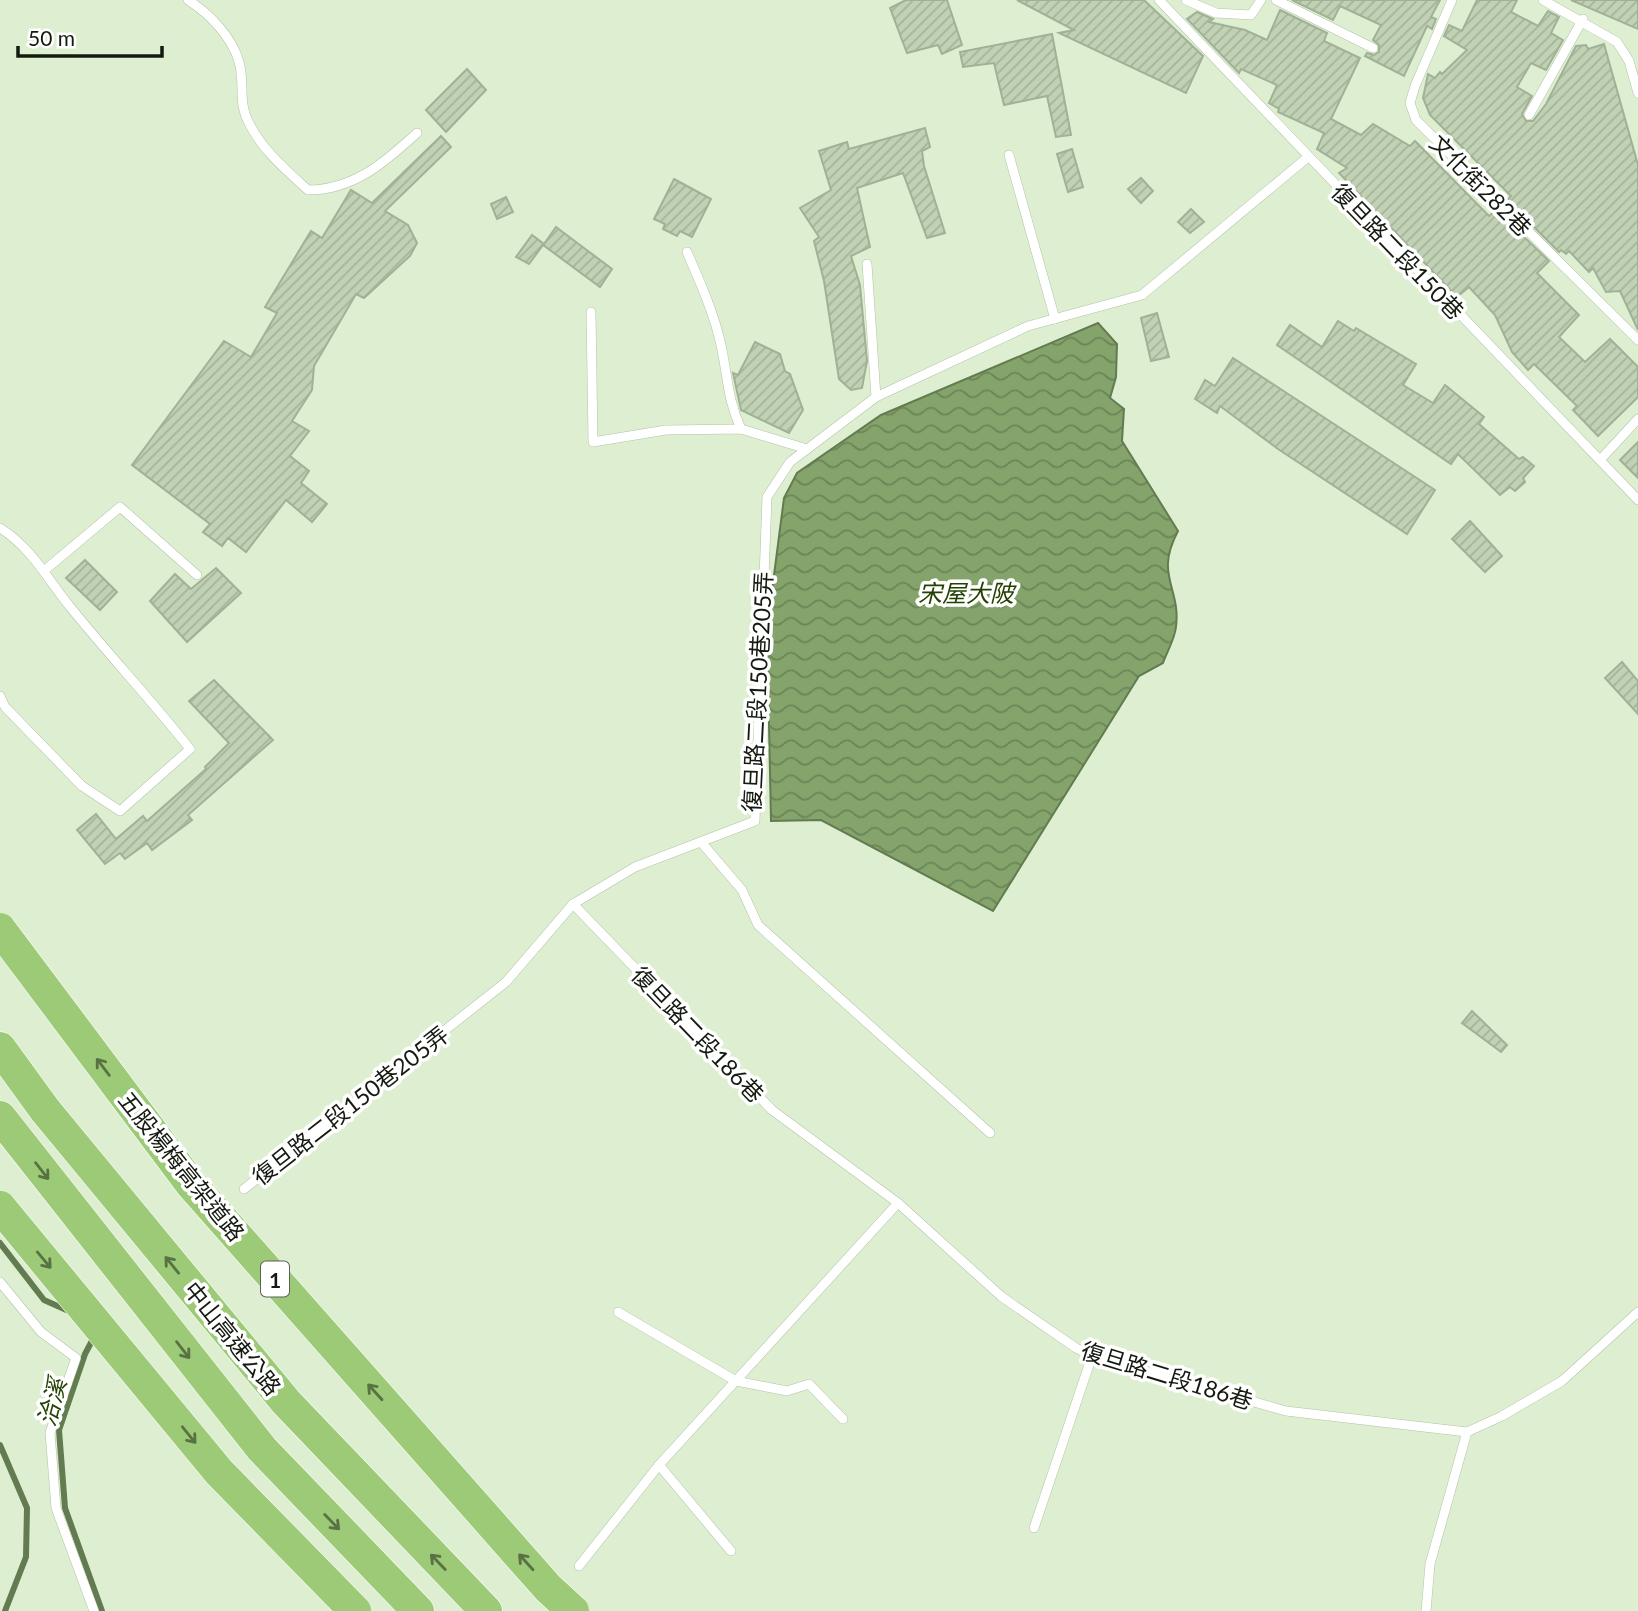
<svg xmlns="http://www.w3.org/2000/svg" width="1638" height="1611" font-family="Lato,'Noto Sans TC',sans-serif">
  <defs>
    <pattern id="water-waves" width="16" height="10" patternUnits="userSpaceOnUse" patternTransform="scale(1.75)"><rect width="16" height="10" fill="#84a46b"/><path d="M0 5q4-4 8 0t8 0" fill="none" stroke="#6b8557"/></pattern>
    <pattern id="building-hatch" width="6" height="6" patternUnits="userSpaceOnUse" patternTransform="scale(1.75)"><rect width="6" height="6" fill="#c0d1b4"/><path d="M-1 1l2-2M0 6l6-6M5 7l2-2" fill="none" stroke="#a4b39a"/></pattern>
  </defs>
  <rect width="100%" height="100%" fill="#deefd1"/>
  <path fill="url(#water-waves)" stroke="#627b50" stroke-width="2" d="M1098,323L1117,344L1116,377L1110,398L1124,409L1122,441L1178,531C1154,576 1181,587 1176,627C1175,638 1167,652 1163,663L1139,676L993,911L821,820L771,821L767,629L784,498L797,473L881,415Z"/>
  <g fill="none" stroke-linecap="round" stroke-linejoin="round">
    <g stroke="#627b50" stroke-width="6">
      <path d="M0,1243L44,1300L71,1312"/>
      <path d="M94,1337L85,1354L59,1430L65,1508L102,1611"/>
      <path d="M0,1445L27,1508L26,1557L5,1611"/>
    </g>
  </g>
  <g fill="url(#building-hatch)" stroke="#a1b195" stroke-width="2">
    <path d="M906,0H947L962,45L942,54L938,45L907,53L890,8Z"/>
    <path d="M1017,0H1144L1203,56L1186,93L1059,33L1074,30Z"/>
    <path d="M1292,0H1440L1431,17L1436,19L1432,29L1427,26L1404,76L1365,56L1367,53L1374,55L1379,52V45L1373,40L1381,25L1340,6L1333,20Z"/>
    <path d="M1477,0H1517L1511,12L1538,26L1548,11L1559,17L1551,33L1563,40L1546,70L1531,63L1517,87L1532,96L1522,114L1526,121H1533L1546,104L1576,46L1586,45L1588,49L1604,44L1638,165V330L1620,291L1606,292L1593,268L1589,272L1569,251L1566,254L1561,250L1559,252L1507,200L1511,196L1430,115L1423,98L1428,74L1435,78L1440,72L1442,74L1467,50L1444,36L1449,25L1462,31Z"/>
    <path d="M1571,0H1638V29Z"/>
    <path d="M1280,10L1327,33L1324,41L1360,58L1331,119L1361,135L1373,124L1410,146L1415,141L1489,216L1496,210L1549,261L1537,273L1579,315L1559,337L1585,362L1610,339L1638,367V397L1598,436L1573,410L1577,406L1534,364L1528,370L1512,352L1495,315L1469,287L1457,297L1339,173L1347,168L1317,149L1324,133L1278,112L1279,109L1269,103L1277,85L1241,69L1239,73L1187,19L1197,12L1213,19L1209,22L1245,30L1267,40Z"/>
    <path d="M1052,34L1071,135L1056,137L1047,96L1004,105L994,63L963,67L960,52Z"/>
    <path d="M467,69L486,90L446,132L426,110Z"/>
    <path d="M925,128L930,147L922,151L924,166L945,233L927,238L903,173L857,188L870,247L851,256L860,285L867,361L862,388L851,390L839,379L824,281L814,241L819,237L800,208L831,190L819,151L847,142L849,149Z"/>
    <path d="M441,136L451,147L385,211L408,225L417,243L410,256L364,298L356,294L314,366L312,390L292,421L309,431L290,456L309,471L301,483L327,504L312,522L286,500L246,552L228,538L222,546L203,532L210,524L132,465L224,341L251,357L277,313L265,307L311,231L322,238L351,190L372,203Z"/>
    <path d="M1072,149L1083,187L1068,192L1057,154Z"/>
    <path d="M1141,178L1153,191L1141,203L1128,189Z"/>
    <path d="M674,179L711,199L692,237L680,231L677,236L663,229L665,224L654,219Z"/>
    <path d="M506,197L513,212L497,219L491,204Z"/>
    <path d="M1191,209L1204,222L1190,233L1178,222Z"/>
    <path d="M556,227L612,269L600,287L543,245L529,264L516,257L532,235L544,244Z"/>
    <path d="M1157,313L1169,357L1151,361L1141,318Z"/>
    <path d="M1338,321L1354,331L1356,328L1416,364L1403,385L1433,403L1445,385L1484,417L1479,424L1519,459L1523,457L1534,466L1523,478L1525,482L1515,491L1510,487L1500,495L1458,454L1451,464L1277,345L1290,325L1322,347Z"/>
    <path d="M755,342L780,354L785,371L790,374L803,410L789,433L741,410L733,373L738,375Z"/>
    <path d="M1233,358L1435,490L1407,534L1278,449L1220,406L1217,413L1195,399L1205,380L1215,386Z"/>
    <path d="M1638,442V478L1620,460Z"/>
    <path d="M1470,521L1502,556L1485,572L1452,539Z"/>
    <path d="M85,560L117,592L100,610L66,578Z"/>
    <path d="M216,568L241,593L187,642L150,601L175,574L191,589Z"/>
    <path d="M1622,662L1638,681V714L1605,678Z"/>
    <path d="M214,680L273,740L188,815L192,820L152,850L147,843L125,859L120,853L105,864L77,830L96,814L116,839L143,816L147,821L206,769L205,767L229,743L189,701Z"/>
    <path d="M1472,1011L1507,1045L1501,1052L1462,1023Z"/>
  </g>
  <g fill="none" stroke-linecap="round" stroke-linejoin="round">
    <defs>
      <g id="service">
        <path d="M188,0C210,14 232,37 239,62C245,81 238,102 248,121C261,149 286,170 308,190C354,190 385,162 417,133"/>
        <path d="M1159,0L1638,500"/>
        <path d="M1186,0L1216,13L1251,15L1261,0"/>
        <path d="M1276,0L1373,48"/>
        <path d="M1452,0L1415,86L1410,103L1416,120L1638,340"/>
        <path d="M1543,0L1617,42L1629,61L1638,93"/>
        <path d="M1529,115L1583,19"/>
        <path d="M1009,155L1055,319"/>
        <path d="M687,252C700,282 714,313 721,345C728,377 727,398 741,429"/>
        <path d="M867,264L876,397"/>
        <path d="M591,312L593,442L666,430L741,429L807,449"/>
        <path d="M1600,460L1638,419"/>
        <path d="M0,528C32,548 48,580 71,608C110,656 152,701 190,749L120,811L82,786L5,707L0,696"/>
        <path d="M45,570L120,507L197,575"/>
        <path d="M701,842L742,890L758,925L990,1133"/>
        <path d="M573,904L772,1110L898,1203L1002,1297L1076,1348L1092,1356L1286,1411L1467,1432L1502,1416L1562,1381L1638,1312"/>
        <path d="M244,1189L506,982L573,904L635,867L755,821L767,497L790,462L876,397L1028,326L1142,295L1308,157"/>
        <path d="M0,1282L41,1332L76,1358L50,1433L56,1508L94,1611"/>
        <path d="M618,1312L736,1381L787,1391L809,1384L843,1419"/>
        <path d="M659,1465L731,1551"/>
        <path d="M1034,1528L1092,1356"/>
        <path d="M579,1566L659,1465L898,1203"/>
        <path d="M1426,1611L1430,1564L1467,1432"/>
      </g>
      <g id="motorway">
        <path d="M0,1048L45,1110L286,1402L486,1611"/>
        <path d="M0,1117L262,1449L418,1611"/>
      </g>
    </defs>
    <use href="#service" stroke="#b2c3a6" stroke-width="10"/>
    <use href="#motorway" stroke="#fff" stroke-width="33"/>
    <use href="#service" stroke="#fff" stroke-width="9"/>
    <use href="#motorway" stroke="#9cca77" stroke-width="32"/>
    <defs>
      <g id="motorway-bridge">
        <path d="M0,929L191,1184L548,1588L573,1611"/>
        <path d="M0,1207L219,1472L355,1611"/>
      </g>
    </defs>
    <use href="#motorway-bridge" stroke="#fff" stroke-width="33" stroke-linecap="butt"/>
    <use href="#motorway-bridge" stroke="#9cca77" stroke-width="32"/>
  </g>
  <defs><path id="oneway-shaft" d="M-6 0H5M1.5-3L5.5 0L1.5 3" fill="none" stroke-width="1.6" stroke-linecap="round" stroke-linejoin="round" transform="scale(1.75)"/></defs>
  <g stroke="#587244">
    <use href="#oneway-shaft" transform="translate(103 1067) rotate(-127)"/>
    <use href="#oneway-shaft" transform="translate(42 1171) rotate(52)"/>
    <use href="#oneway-shaft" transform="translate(44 1260) rotate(50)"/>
    <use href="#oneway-shaft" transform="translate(172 1265) rotate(-129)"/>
    <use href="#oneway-shaft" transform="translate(183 1350) rotate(52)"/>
    <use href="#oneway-shaft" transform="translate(375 1392) rotate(-132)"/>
    <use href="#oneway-shaft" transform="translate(189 1435) rotate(51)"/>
    <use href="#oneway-shaft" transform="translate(332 1522) rotate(46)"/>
    <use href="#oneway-shaft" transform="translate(438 1562) rotate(-134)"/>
    <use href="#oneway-shaft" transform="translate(526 1562) rotate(-132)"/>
  </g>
  <g text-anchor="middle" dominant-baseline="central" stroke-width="7" stroke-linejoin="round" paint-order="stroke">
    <rect fill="#fff" stroke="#5a5f58" stroke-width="2" x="261" y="1261.5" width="28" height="35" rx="5"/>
    <g font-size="21" font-weight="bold" fill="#141a10">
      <text x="275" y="1279">1</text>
    </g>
    <g font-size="23" fill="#141a10" stroke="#fff">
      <text transform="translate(1481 185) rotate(45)">文化街282巷</text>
      <text transform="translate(1398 251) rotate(46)">復旦路二段150巷</text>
      <text transform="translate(757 692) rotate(-87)">復旦路二段150巷205弄</text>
      <text transform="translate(698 1034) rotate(46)">復旦路二段186巷</text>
      <text transform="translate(350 1105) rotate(-38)">復旦路二段150巷205弄</text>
      <text transform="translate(182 1166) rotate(51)">五股楊梅高架道路</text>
      <text transform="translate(233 1338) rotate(51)">中山高速公路</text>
      <text transform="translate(1167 1375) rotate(17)">復旦路二段186巷</text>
    </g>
    <g font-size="24" font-style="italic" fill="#234100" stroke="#fff">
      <text x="966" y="592">宋屋大陂</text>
      <text transform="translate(51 1402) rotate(-75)">洽溪</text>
    </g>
  </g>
  <path d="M18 46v10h144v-10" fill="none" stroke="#141a10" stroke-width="3.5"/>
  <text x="28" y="46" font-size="21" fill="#141a10" stroke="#ffffff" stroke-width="5" paint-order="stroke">50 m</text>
</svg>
